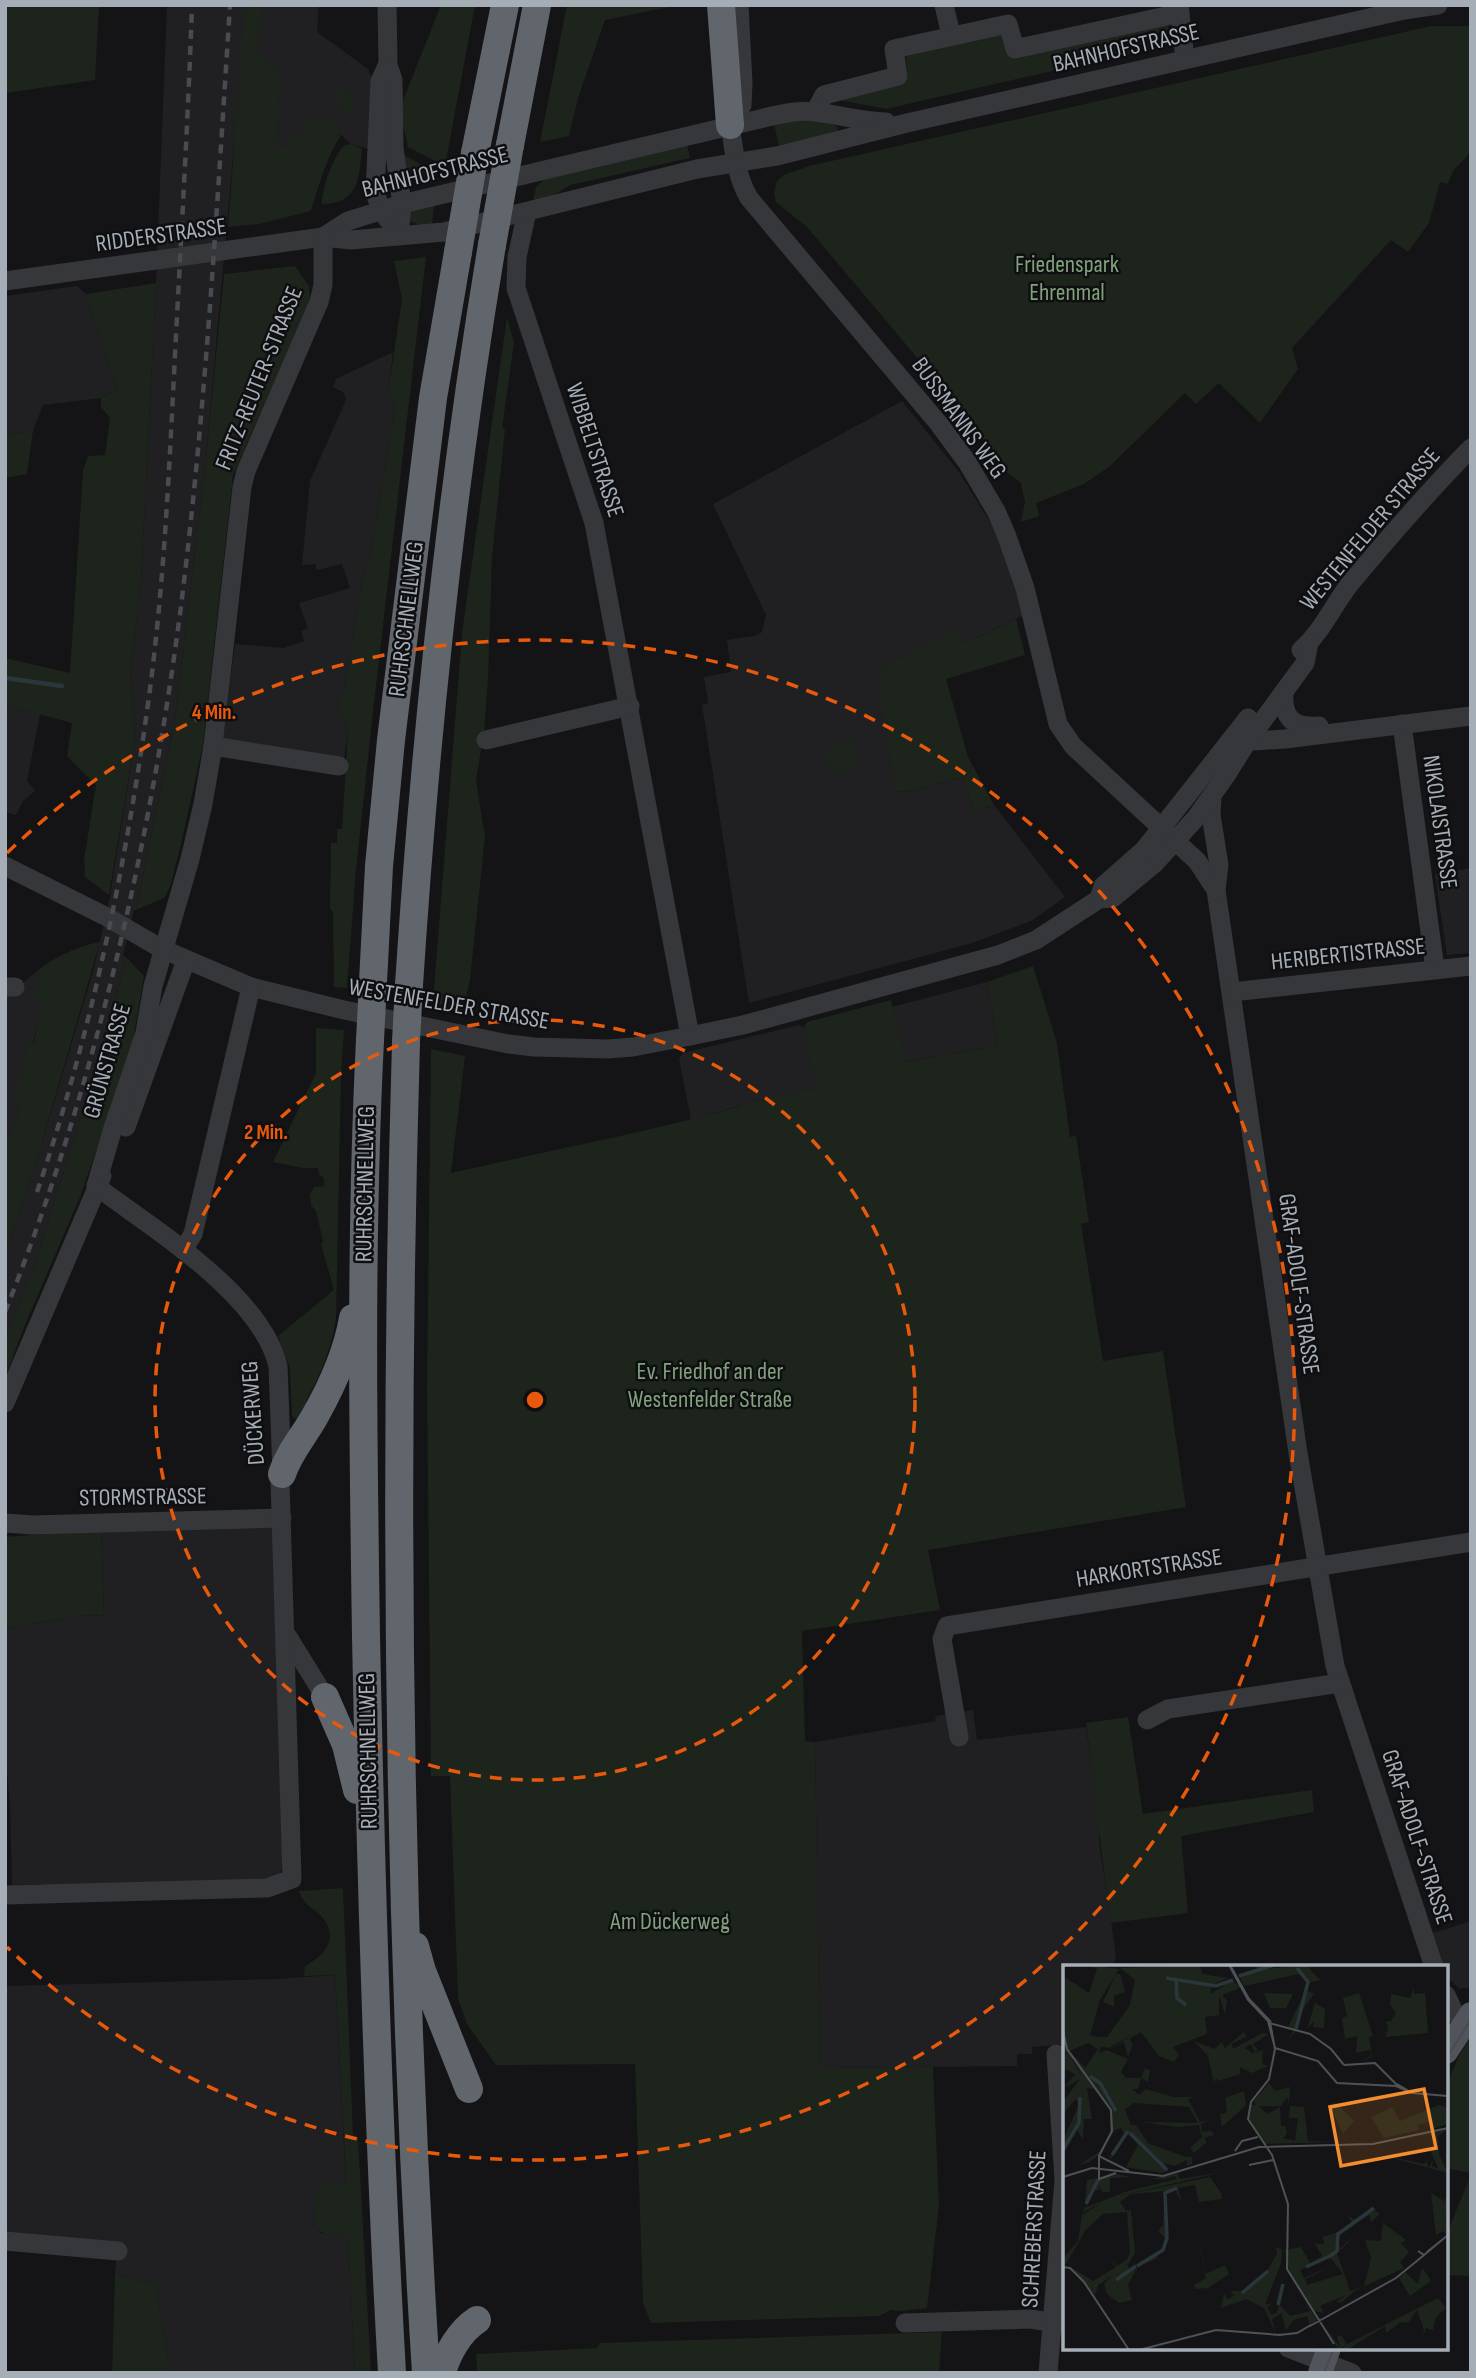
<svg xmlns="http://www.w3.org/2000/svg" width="1476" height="2378" font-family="'Sofia Sans Condensed',sans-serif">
  <rect width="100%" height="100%" fill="#141416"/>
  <g fill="#202023">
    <path d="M167,5H319L317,32L368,69L371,76V150L351,144L341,135L280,150L234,145L205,469L175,719L136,910H134L123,956L127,958L97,1064L35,1265L5,1336V1253L35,1166L94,968L110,896L135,740L130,674L141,579L156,283Z"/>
    <path d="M77,286L86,294L118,389L101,398L43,405L33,430L5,436V296Z"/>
    <path d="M393,352L388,393L391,395L395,407L370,560L364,572L344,691L337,701L339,710L348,730L344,760L223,740L235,644L284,648L304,641L301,631L308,628L299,603L350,588L342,564L317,570L315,564L302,565L310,481L346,400L343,392L333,387L336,379Z"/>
    <path d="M902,401L959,472L999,537L1024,615L965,643L956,629L896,792L910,791L963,777L974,812L994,805L1065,897L1033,920L972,943L749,1003L702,705L708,703L704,677L731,672L727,640L755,636L762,632L766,615L713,504Z"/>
    <path d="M5,705L40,714L27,781L35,791L23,801L16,815L5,812Z"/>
    <path d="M1471,868V953L1447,955L1435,874Z"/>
    <path d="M38,970L41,973L38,977V991L28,992L43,999L33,1043H29L23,1068L20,1107L9,1137L5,1135V992H13Z"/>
    <path d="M987,982L998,1046L904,1062L892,1007Z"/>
    <path d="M799,1025L804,1028L817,1088L767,1100V1098L691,1120L679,1059L683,1053Z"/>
    <path d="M273,1527L283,1868L278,1876L270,1881L46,1889L41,1884L12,1885L10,1807L5,1749V1628L76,1616L104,1615L101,1530Z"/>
    <path d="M973,1710L977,1740L1086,1727L1100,1823L1099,1842L1116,1956L1112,1967H1065V2044L1032,2047V2054H1017V2066L820,2068L815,1742L936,1721L935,1716Z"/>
    <path d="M1471,1921V1987L1460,1989L1446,1976V1967H1442L1430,1934Z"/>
    <path d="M335,1975L346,2184L326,2185L317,2193V2226L320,2233L348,2235L355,2373H170L156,2285L115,2274L118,2246L5,2235V1986L277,1979Z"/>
  </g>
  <g fill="#1c241c">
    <path d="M5,5H99L95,80L5,93Z"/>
    <path d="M245,5H261L257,55L267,56L266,68L280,69L275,148H287L290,134L305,136L307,118L332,120L341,131L336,136L341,135C326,159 319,184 311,211L259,224L228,227Z"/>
    <path d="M441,5H475L445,166L408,147L403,125L398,113Z"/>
    <path d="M567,5H679L605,20L578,98L569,136L540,142Z"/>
    <path d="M1168,22L1170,41L1166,45L886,109L834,99L902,82L908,76L906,56L1000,35L1004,38L1008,54Z"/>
    <path d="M1431,26H1471V152L1453,171L1448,184L1440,182L1429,223L1408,252L1391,240L1292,348L1298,369L1260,423L1219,383L1196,404L1185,393L1109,467L1084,484L1036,503L1039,516L1021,522L1025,502L1021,483L1003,469L986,444L929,372L808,228L776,202L774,193L777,181L784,175L809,166Z"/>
    <path d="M339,86L353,95L352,117C339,110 335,100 339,86Z"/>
    <path d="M811,120L833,124L838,128L837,132L779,146L774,124Z"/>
    <path d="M351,144L362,149C359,178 359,204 322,204C321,190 334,154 345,145Z"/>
    <path d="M687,145L690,158L570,185L549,198L533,202L536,187L547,177Z"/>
    <path d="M402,154L431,170L436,183C418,182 404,172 402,154Z"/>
    <path d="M430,206H434L432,225H420L407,220V212Z"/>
    <path d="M426,257L373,711L356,870L347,988L334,987L333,912L330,909L331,843H337V829H342L348,730L339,710L337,701L344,691L364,572L370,560L395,407L391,395L388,393L402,299L394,261Z"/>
    <path d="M295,266L309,286L310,301L233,475L203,745L181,844L170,887L164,898L136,910L175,719L205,469L224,274Z"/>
    <path d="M156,283L141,579L130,674L135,739L109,895L85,877L84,860L96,785L67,756L72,723L5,705V658L70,673L83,470L88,456L105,455L110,418L101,407V398L118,389L86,294Z"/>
    <path d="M507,317L514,343L502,428L505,429L492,558L488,679L484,732L476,780L485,837L470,979L463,1011L433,1002L462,633Z"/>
    <path d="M33,430L27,474L5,478V436Z"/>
    <path d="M1016,619L1025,655L946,679L968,757L994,805L974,812L963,777L910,791L896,792L877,671L957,629L965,643Z"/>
    <path d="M849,737L862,760L837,775L823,752Z"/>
    <path d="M100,942L35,1166L5,1253V1135L9,1136L20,1107L14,1100L29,1042L34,1043L42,1000L27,998L28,991H38V977L41,973L38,970C55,957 78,946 100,942Z"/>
    <path d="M127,958L144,976L132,1047L80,1197L22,1332L5,1379V1336L35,1265L97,1064Z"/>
    <path d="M1033,966L1057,1043L1070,1137L1076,1136L1089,1222L1081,1224L1103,1361L1163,1351L1186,1507L928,1550L940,1610L802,1631L805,1741L815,1742L820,2068L933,2067L939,2206L927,2308L901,2311L891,2310L879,2316L651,2323L643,2303L635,2064L496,2065L467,2024L458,1998L450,1776H431L427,1388L431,1049L465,1056L451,1173C547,1151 644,1133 738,1107V1105L816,1088L804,1028L807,1022L891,1000L905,1062L998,1046L987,982Z"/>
    <path d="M316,1028L344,1030L341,1076L336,1319C331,1350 321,1373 306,1401L310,1404L300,1423L292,1416L290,1368L278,1336L334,1290L321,1244L323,1241L316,1211L311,1205L310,1195L314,1187L324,1186V1178L319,1174L318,1168H303L273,1162L316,1073Z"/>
    <path d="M101,1530L104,1615L76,1616L5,1628V1537Z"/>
    <path d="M1128,1717L1143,1814L1312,1790L1314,1812L1181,1836L1188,1913L1111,1923C1101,1856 1095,1789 1086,1723Z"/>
    <path d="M343,1888L353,2135L358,2137L371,2373H355L348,2235C308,2236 317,2229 316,2193L326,2184H346L345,2158L335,1975L304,1976L305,1966C322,1957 338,1941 325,1921C315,1906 306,1910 299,1891Z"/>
    <path d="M1471,2036V2173L1446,2168V2086L1458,2058Z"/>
    <path d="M1471,2175V2276L1446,2275V2236Z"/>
    <path d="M115,2274L156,2285L170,2373H112Z"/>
    <path d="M942,2332L939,2373H477L476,2354L597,2348L600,2343Z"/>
  </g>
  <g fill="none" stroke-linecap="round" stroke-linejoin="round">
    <path stroke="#2a363a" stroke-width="4.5" d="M5,678L62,686"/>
    <g stroke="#35373b" stroke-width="19">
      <path d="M387,5L388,65L393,80L394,148L402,204L399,236"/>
      <path d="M944,5L951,35"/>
      <path d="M1179,5L1185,59"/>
      <path d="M387,66L380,81L375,193L381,209L388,220"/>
      <path d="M815,112L824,95L898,76L894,49L1008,24L1015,49L1180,13"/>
      <path d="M731,123L742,105L743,83L739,5"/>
      <path d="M730,125C734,150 736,176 749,198L939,424L967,462L996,511L1006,534L1025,588L1058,724L1073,746L1197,861L1216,890L1298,1453L1335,1666L1434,1967"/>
      <path d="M527,212L517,257L516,288L594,523L690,1036"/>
      <path d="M323,237L348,221L402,204L772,116C787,113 801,110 816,112C840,115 862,122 886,122"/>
      <path d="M5,281L323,237L351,240L444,232L697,169L777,156L907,123L1404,10L1438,5"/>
      <path d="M1301,650C1321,633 1333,606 1349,585C1388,538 1428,492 1471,448"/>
      <path d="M1284,692C1282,719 1294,728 1319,726"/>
      <path d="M1402,724L1435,969"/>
      <path d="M486,740L630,706"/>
      <path d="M1238,742L1285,739L1471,716"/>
      <path d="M213,746L339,766"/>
      <path d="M1212,796L1211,815L1219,865L1216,890"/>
      <path d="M5,866L107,917L162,949L251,987L344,1010L508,1044L534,1047L608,1049L633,1047L690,1036L743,1025L998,955L1036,940L1099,899L1113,898L1154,864L1195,819L1227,774L1247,742L1305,663L1309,643"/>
      <path d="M1099,899L1103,886L1144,850L1248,718"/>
      <path d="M5,987H15"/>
      <path d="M1232,992L1471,966"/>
      <path d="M126,1127L186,960"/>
      <path d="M96,1186L113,1128L145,1033L153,986L190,859L203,804L213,746L242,487L246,471L319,302L323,285V237"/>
      <path d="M183,1250L193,1234L251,987"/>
      <path d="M5,1403L102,1176"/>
      <path d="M5,1523L33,1525L282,1518"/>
      <path d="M288,1637L325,1697"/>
      <path d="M1147,1720L1168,1709L1340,1683"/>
      <path d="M959,1737L942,1639L947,1626L1471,1542"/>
      <path d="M5,1895L267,1888L292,1879L280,1481L282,1474L278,1366C261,1294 153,1229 96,1186"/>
      <path d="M1446,1995L1454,2012L1464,2022"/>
      <path d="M5,2241L118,2251"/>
      <path d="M905,2323L1030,2319L1064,2324"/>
      <path d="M1288,2348L1352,2373"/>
      <path d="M1048,2373L1064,2180L1056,2054"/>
    </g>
    <g stroke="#51545a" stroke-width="24">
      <path d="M1446,2052L1471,2014"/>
      <path d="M1320,2373L1329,2348"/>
    </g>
    <g stroke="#61666c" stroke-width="28">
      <path d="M721,5L730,125"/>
      <path d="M510,145L537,5"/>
      <path d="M475,153L505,5"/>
      <path d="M373,982L379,866L391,740L433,398L458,252"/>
      <path d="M409,985C425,737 451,490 492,245"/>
      <path d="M370,1040C360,1239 363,1438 366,1636C371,1882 378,2127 392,2373"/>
      <path d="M406,1042C393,1486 398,1930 426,2373"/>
      <path d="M282,1474C289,1452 304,1436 315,1416C332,1386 347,1353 353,1318"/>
      <path d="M325,1697L346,1745L357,1790"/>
      <path d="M415,1946L422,1971L469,2089"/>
      <path d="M442,2373C447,2353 460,2331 477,2320"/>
    </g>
    <g stroke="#484b50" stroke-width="2">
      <path d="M1446,2059L1471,2019"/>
      <path d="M1324,2373L1334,2348"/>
    </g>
    <g stroke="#484b50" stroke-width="4.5" stroke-dasharray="9 7" stroke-linecap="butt">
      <path d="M37,1192C91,1034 125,870 148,704C164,588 169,472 175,355C181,238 188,122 192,5"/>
      <path d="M5,1312C95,1087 150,846 181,606C206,406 217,206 230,5"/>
    </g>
    <g stroke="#61666c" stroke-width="28">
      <path d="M492,245L510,145"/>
      <path d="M458,252L475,153"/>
      <path d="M370,1040L373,982"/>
      <path d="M406,1042L409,985"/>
    </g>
  </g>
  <g fill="none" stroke="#e8590c" stroke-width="3.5" stroke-dasharray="12 9">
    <circle cx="535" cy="1400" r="380"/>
    <path d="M7 853A760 760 0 1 1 7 1947"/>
  </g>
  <g text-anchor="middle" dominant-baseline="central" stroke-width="5" stroke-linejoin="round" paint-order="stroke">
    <g font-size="24" fill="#a5aeb6" stroke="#0f0f11">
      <text transform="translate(1126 48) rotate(-13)">BAHNHOFSTRASSE</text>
      <text transform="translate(435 172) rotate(-14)">BAHNHOFSTRASSE</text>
      <text transform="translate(161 235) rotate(-8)">RIDDERSTRASSE</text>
      <text transform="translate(259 378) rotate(-68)">FRITZ-REUTER-STRASSE</text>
      <text transform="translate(959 418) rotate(54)">BUSSMANNS WEG</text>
      <text transform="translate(595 450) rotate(72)">WIBBELTSTRASSE</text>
      <text transform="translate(1370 529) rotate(-50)">WESTENFELDER STRASSE</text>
      <text transform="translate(406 619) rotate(-83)">RUHRSCHNELLWEG</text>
      <text transform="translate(1440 822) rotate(82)">NIKOLAISTRASSE</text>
      <text transform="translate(1348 954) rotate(-6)">HERIBERTISTRASSE</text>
      <text transform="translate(449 1004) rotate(10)">WESTENFELDER STRASSE</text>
      <text transform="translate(107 1061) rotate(-74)">GRÜNSTRASSE</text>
      <text transform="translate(365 1184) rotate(-89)">RUHRSCHNELLWEG</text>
      <text transform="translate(1299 1284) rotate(82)">GRAF-ADOLF-STRASSE</text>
      <text transform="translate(253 1413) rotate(-94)">DÜCKERWEG</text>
      <text transform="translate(143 1497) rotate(-1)">STORMSTRASSE</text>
      <text transform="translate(1149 1568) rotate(-9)">HARKORTSTRASSE</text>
      <text transform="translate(368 1751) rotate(-91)">RUHRSCHNELLWEG</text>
      <text transform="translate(1417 1837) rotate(72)">GRAF-ADOLF-STRASSE</text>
      <text transform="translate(1034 2229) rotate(-87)">SCHREBERSTRASSE</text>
    </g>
    <g font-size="24" fill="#81a27c" stroke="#0f0f11">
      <text x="1067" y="264">Friedenspark<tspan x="1067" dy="28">Ehrenmal</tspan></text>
      <text x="710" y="1371">Ev. Friedhof an der<tspan x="710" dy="28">Westenfelder Straße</tspan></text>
      <text x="670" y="1921">Am Dückerweg</text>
    </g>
  </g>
  <g transform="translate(1063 1965)">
    <rect width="385" height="385" fill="#141416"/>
    <path d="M26,0L56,4L37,35L27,70L34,72H44L67,40L72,15L57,3L137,0L139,9L165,13L149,20L147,29L169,16L179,22L159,30L164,35L162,49L156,30V50L142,52L144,69L110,82L116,90L111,97L96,91L78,67L66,74L70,79L65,92L61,77L46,85L72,68L46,83L38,82L36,88L44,85L65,94L58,107L63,113H78L82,103L87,106L85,117L78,113L75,124H69L76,130L83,124L110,132H132L125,134L137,157L146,155L138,159L139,167L149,166L151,170L141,173L144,177L131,188L127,183L139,172L136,160L114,162L79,157L135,158L126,142L71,138L62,144L68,160H73L85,178L120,191L127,189L120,192H129V199L123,201L124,195L111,201L101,198L105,206L99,208L63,202L75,180L64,168L48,194L46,193L61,170L58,163L52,165L36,190L26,197L16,200L37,186L47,168V146L31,124L24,123L29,154H21L20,174L13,164L0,190V175L16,140L13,134L0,149V137L17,114L1,123L12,109L0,103V90L5,87L18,110L8,87L22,103L35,84L25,78L0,89V11L26,28L34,4ZM192,0H202V4L254,0L246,3L257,15L246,18L244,24V16L236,9L181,21L176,10L194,4ZM53,9H57L62,27L51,31V42L40,37ZM351,23V29L362,28L365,68L322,72L324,68L319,67H324L325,61L322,57L328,56L333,48L327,40L328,29L347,33ZM243,25L251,29L237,48L233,66L224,76L231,66L225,62ZM201,28L229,29V31L223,43H207ZM296,28L310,71L306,72L309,92L296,98L308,91L307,85L293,88L294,71L282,74L279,53L284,51L280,33ZM252,38L262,44L261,63L250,62L251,56L244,64ZM181,67L183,72L168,79L170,84L199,68L206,69L190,79L195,85L192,87L188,79L182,83L189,88L200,85L199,99L205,101L189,108L177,102V109L155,116L153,113L151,118L145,91L131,76L151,84L159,77L162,83ZM206,118L212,126L227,122L226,139L224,132L218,141H196L204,149L217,142L218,161H222L224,169L220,173L232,176L235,153H226L227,141L241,142L245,176L274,177L202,179L186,153L188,140H193L191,136ZM181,126L183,140L159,162L157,149L164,148L162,133ZM273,138L291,156L280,169L268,144L267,139ZM376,140L385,143V159L368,164L366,157L355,160L356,165L321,173L308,152L329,142L337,156ZM385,164L375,171L376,190L385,208L315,189L361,199L363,196L366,203L370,195L369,202L375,203L367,185L374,183V178L368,179L372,175L370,169L350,173ZM160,207L55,231L147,212L158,228L159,234L136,237L132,220L115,223L119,239L112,224L103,227L104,274L93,294L75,301L65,320L69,335L56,338L44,329L41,319L49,311L35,320L32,330L6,301L30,316L53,302L48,294L54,301L63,295L67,289L64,247L40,249L22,266L2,301L0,293L15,276L19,250L40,237L18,248L23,242L65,226L114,214L112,211L101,214H89L114,208L117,214ZM102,226L100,260L95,266L102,273L99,286L68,305L64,301L72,288L68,245L63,246L57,237L68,229ZM53,209L68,212L47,213V227H39L36,219L37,225H31L22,239L24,215ZM368,228L381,236L385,232L383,270L380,266L373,270ZM308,242L317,249L308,257L306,250L275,271L277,283L297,266L274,288L287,326L301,321L308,293L302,275L318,276L320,258L343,275L338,278L346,287L337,297L341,303L293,325L279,337H273L283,330L257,341L261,348L251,346L226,307L222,285L238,282L247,298L259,291L252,279H262L257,267L260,272L280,265L290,259L284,249L294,257ZM267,292L280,309L244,320L242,314L253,309L266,302L241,313L237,305ZM134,267L143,309L162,300L166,309L145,323L132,324L131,320L143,313ZM213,282L219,285L218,298L202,340L209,338L204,343L209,350L214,347L220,319L217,340L227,351L247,346L239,332L254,355L247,360L244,351L231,355L223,365L218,348L209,355L213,369L201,343L183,334L158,343L161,328L165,335L171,330L167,326H182L205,304L214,289ZM359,302L368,316L347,331L336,313L342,307L355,319ZM375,333L383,343L373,352L370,365L363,363L356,380L361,365L354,345L345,358L338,357L323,368L322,361L285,384L278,385L284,379L276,385L260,360L278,383L274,372L278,370L284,379Z" fill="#1c241c" fill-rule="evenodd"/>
    <path fill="none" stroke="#2a363a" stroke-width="3.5" d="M176,11L211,0M103,13L153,21L170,15M113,14L114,33L123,40M233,64L245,17L234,3M27,111L37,118L53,146M67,168L104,205M0,185L16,158L17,132M49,190L65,166M23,239L35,215M267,291L274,286L275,269L311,243M74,301L100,285L104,273L102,228L114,223M243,302L267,291M53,315L73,301M179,328L205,306M215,340L220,319"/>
    <path fill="none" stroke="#4e5256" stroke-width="2" d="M166,0L185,35L205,56L212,83L255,96L274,118L333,121L349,128L385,131M167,0L186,34L208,57M207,57L212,84L206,114L188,137L185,154L209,190L225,239L224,304L271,379M206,58L247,69L268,84L281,100M0,66L4,84L48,145L49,166L36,191M281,100L312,98L335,121M334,119L349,128L385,131M172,186L179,176L195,172M186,200L210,195M53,208L36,214V191L66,206M0,212L29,203L100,211L196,182L310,179L385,163M355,286L361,290L385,270M364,287L385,270M0,302L7,303L21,317L66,385M247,361L333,313L366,286M216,370L234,368L248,360M76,385L153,365L218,370"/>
    <path fill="#f48d2e" fill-opacity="0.15" stroke="#f48d2e" stroke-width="3.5" d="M361,124L373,183L278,201L267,142Z"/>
    <rect width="385" height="385" fill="none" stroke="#a5aeb6" stroke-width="3.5"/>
  </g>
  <circle cx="535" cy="1400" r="10" fill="#e8590c" stroke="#0f0f11" stroke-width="3.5"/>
  <g font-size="21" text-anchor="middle" font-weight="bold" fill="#e8590c" stroke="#0f0f11" stroke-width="5" stroke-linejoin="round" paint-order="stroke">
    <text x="214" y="719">4 Min.</text>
    <text x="266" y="1139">2 Min.</text>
  </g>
  <rect width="1476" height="2378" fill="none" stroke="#a5aeb6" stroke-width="14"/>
</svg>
